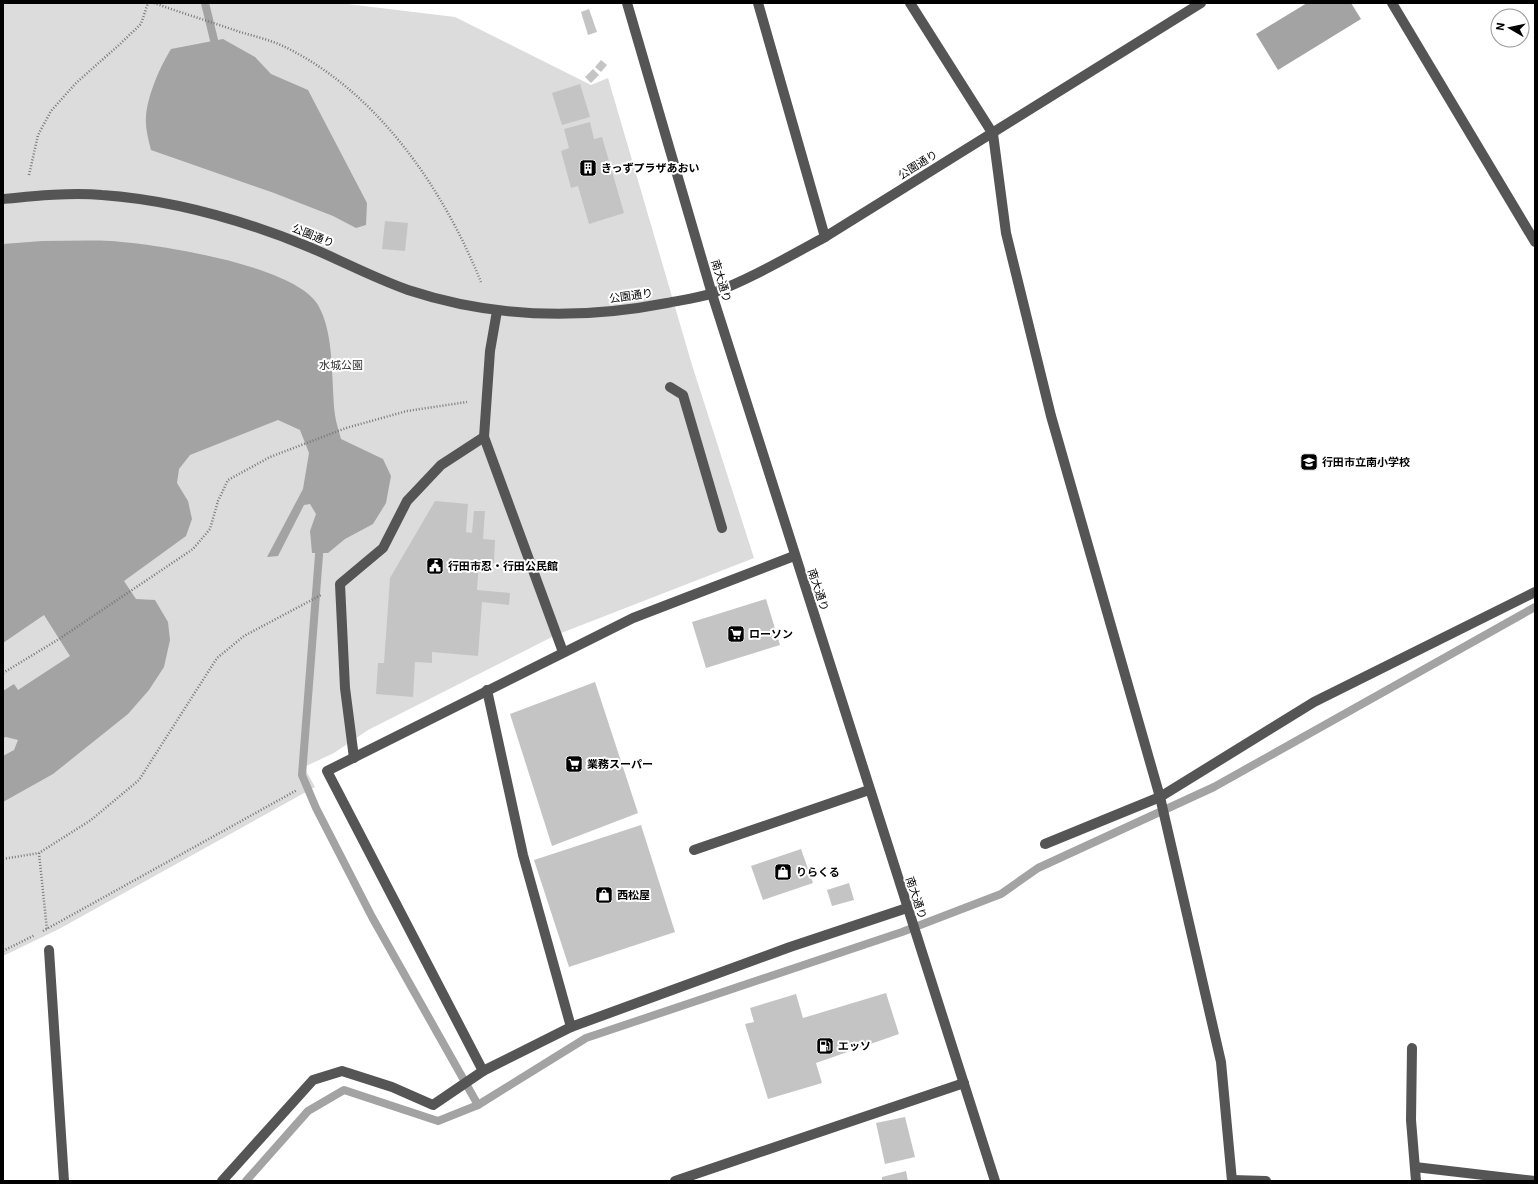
<svg xmlns="http://www.w3.org/2000/svg" width="1538" height="1184" font-family="Roboto,'Noto Sans JP',sans-serif">
  <rect width="100%" height="100%" fill="#fff"/>
  <path fill="#dcdcdc" d="M3,3H339L455,17L591,85L608,78L692,365L754,558L556,635L368,730L334,753L304,767L315,787L59,929L3,956Z"/>
  <g fill="#a3a3a3">
    <path d="M1307,3H1351L1361,19L1278,70L1256,34Z"/>
    <path d="M223,39L255,57L271,74L308,90L367,203L366,225L356,228L333,216L274,193L151,150C148,138 145,127 146,116C148,94 160,67 171,49Z"/>
    <path d="M42,241C65,241 88,240 111,241C156,244 295,265 318,305C335,334 331,382 335,415C336,423 339,431 341,439L383,459L391,476L386,503L373,524L345,539L328,553H312L310,531L316,514L310,504L304,505L278,556L267,557L303,489L309,453L300,430L278,420L190,455L179,469L177,483L188,501L192,519L186,536L124,581L136,599L155,600L168,622L170,640L164,667L149,690L128,714L53,774L3,802V756L14,750L18,740L6,737L3,738V691L14,684L18,690L70,656L44,615L3,643V244Z"/>
  </g>
  <g fill="none" stroke-linecap="round" stroke-linejoin="round">
    <g stroke="#a3a3a3" stroke-width="8">
      <path d="M205,3L214,40"/>
      <path d="M320,542L302,775L316,808L372,917L478,1105"/>
      <path d="M246,1181L308,1111L344,1090L438,1121L478,1105L586,1038L902,932L1001,894L1038,868L1214,787L1535,607"/>
    </g>
  </g>
  <g fill="#c4c4c4">
    <path d="M589,9L597,32L588,35L581,12Z"/>
    <path d="M601,60L607,65L601,72L595,67Z"/>
    <path d="M593,69L599,75L591,83L585,77Z"/>
    <path d="M580,84L590,117L562,125L552,93Z"/>
    <path d="M590,122L594,139L602,137L624,213L589,224L578,186L571,188L561,151L569,148L564,129Z"/>
    <path d="M385,221L408,223L405,251L382,249Z"/>
    <path d="M435,501L468,504L466,532L472,533L474,511H485L483,539L495,540L494,563L479,562L477,590L510,593L509,605L482,602L478,656L432,652V663L415,662L413,697L376,694L378,663H384L390,578Z"/>
    <path d="M766,599L780,645L706,668L692,622Z"/>
    <path d="M595,682L638,813L552,846L510,714Z"/>
    <path d="M641,825L675,932L569,967L534,860Z"/>
    <path d="M801,849L813,883L763,900L751,866Z"/>
    <path d="M849,883L854,900L832,906L827,890Z"/>
    <path d="M886,993L899,1034L816,1063L822,1083L768,1099L745,1024L754,1022L750,1008L796,994L803,1018Z"/>
    <path d="M905,1117L915,1157L885,1164L876,1123Z"/>
    <path d="M906,1171L908,1181H882V1177Z"/>
  </g>
  <g fill="none" stroke-linecap="round" stroke-linejoin="round">
    <g stroke="#777" stroke-width="2.5" stroke-dasharray="1 2" stroke-linecap="butt">
      <path d="M154,3C182,13 211,22 240,32C254,36 270,40 283,46C377,91 443,188 481,282"/>
      <path d="M29,175L38,135L51,111L75,84L120,44L141,24L148,3"/>
      <path d="M3,673L59,639L193,549L210,529L218,501L228,480L270,457L346,428L407,411L467,402"/>
      <path d="M39,853L47,930"/>
      <path d="M3,859L39,853L91,820L139,780L217,658L244,636L321,595"/>
      <path d="M43,931L297,790"/>
      <path d="M3,951L35,935"/>
    </g>
    <g stroke="#555" stroke-width="10">
      <path d="M627,3L712,294L995,1181"/>
      <path d="M758,3L825,237"/>
      <path d="M910,3L993,134L1006,233L1051,416L1160,797L1221,1062L1232,1181"/>
      <path d="M1392,3L1535,242"/>
      <path d="M3,199C33,196 72,192 102,195C173,200 243,220 309,247C342,261 374,278 408,290C493,318 580,320 667,303C682,300 699,298 713,293C752,278 788,257 825,237L1201,3"/>
      <path d="M497,311L490,351L484,437L563,652"/>
      <path d="M670,387L683,395L722,528"/>
      <path d="M794,556L633,618L327,771L483,1071L571,1027L790,947L907,908"/>
      <path d="M487,690L523,855L571,1027"/>
      <path d="M354,758L345,688L340,584L383,548L407,501L441,465L484,437"/>
      <path d="M1045,844L1160,797L1314,702L1535,592"/>
      <path d="M694,850L869,790"/>
      <path d="M49,950L64,1181"/>
      <path d="M1412,1048L1411,1120L1416,1181"/>
      <path d="M1415,1167L1535,1181"/>
      <path d="M1232,1180L1266,1181"/>
      <path d="M222,1181L313,1080L342,1071L392,1087L433,1105L483,1071"/>
      <path d="M675,1181L964,1083"/>
    </g>
  </g>
  <defs>
    <symbol id="building-square" viewBox="-11 -11 22 22"><rect x="-9" y="-9" width="18" height="18" rx="4" fill="#000" stroke="#fff"/><path d="M-4-6H4V6H1V3H-1V6H-4ZM-2.5-4.3h1.7v1.8h-1.7ZM.8-4.3h1.7v1.8H.8ZM-2.5-1h1.7V.8h-1.7ZM.8-1h1.7V.8H.8Z" fill="#fff"/></symbol>
    <symbol id="school-square" viewBox="-11 -11 22 22"><rect x="-9" y="-9" width="18" height="18" rx="4" fill="#000" stroke="#fff"/><path d="M0-5L7-2L0 1L-7-2ZM-4 1L0 2.5L4 1V4Q0 6-4 4Z" fill="#fff"/></symbol>
    <symbol id="civic-square" viewBox="-11 -11 22 22"><rect x="-9" y="-9" width="18" height="18" rx="4" fill="#000" stroke="#fff"/><path d="M-.6-6.5H3V-4.5H.6V-3L4-1V1h2V6H-6V1h2V-1L-.6-3ZM-1.2 2.5V6h2.4V2.5Z" fill="#fff"/></symbol>
    <symbol id="supermarket-square" viewBox="-11 -11 22 22"><rect x="-9" y="-9" width="18" height="18" rx="4" fill="#000" stroke="#fff"/><path d="M-6-5.5h2.5l.6 2H6L4.5 2H-2.5L-4.4-4H-6ZM-1.5 3.2a1.3 1.3 0 1 0 .1 0ZM3 3.2a1.3 1.3 0 1 0 .1 0Z" fill="#fff"/></symbol>
    <symbol id="shop-square" viewBox="-11 -11 22 22"><rect x="-9" y="-9" width="18" height="18" rx="4" fill="#000" stroke="#fff"/><path d="M-5-2.5h2.3a2.7 3.5 0 0 1 5.4 0H5L5.5 6h-11ZM-1.5-2.5h3a1.5 2.3 0 0 0-3 0Z" fill="#fff"/></symbol>
    <symbol id="fuel-square" viewBox="-11 -11 22 22"><rect x="-9" y="-9" width="18" height="18" rx="4" fill="#000" stroke="#fff"/><path d="M-5.5-6h7V0h2V4h1.3V-2.5L3-4.5l.8-.8L6-3V5H2.5V1h-1V6h-7ZM-4.2-4.7v3.2H.2V-4.7Z" fill="#fff"/></symbol>
  </defs>
  <g fill-rule="evenodd">
    <use href="#building-square" x="578" y="158" width="20" height="20"/>
    <use href="#school-square" x="1299" y="452" width="20" height="20"/>
    <use href="#civic-square" x="425" y="556" width="20" height="20"/>
    <use href="#supermarket-square" x="726" y="624" width="20" height="20"/>
    <use href="#supermarket-square" x="564" y="754" width="20" height="20"/>
    <use href="#shop-square" x="773" y="862" width="20" height="20"/>
    <use href="#shop-square" x="594" y="885" width="20" height="20"/>
    <use href="#fuel-square" x="815" y="1036" width="20" height="20"/>
  </g>
  <g text-anchor="middle" dominant-baseline="central" stroke-width="4" stroke-linejoin="round" paint-order="stroke">
    <g font-size="11" fill="#000" stroke="#fff">
      <text transform="translate(918 165) rotate(-32)">公園通り</text>
      <text transform="translate(313 236) rotate(22)">公園通り</text>
      <text transform="translate(721 281) rotate(73)">南大通り</text>
      <text transform="translate(631 296) rotate(-8)">公園通り</text>
      <text transform="translate(818 590) rotate(72)">南大通り</text>
      <text transform="translate(916 898) rotate(72)">南大通り</text>
    </g>
    <g font-size="11" font-weight="bold" fill="#000" stroke="#fff" text-anchor="start">
      <text x="601" y="168">きっずプラザあおい</text>
      <text x="1322" y="462">行田市立南小学校</text>
      <text x="448" y="566">行田市忍・行田公民館</text>
      <text x="749" y="634">ローソン</text>
      <text x="587" y="764">業務スーパー</text>
      <text x="796" y="872">りらくる</text>
      <text x="617" y="895">西松屋</text>
      <text x="838" y="1046">エッソ</text>
    </g>
    <g font-size="11" fill="#333" stroke="#fff">
      <text x="341" y="365">水城公園</text>
    </g>
  </g>
  <rect width="1538" height="1184" fill="none" stroke="#000000" stroke-width="8"/>
  <g transform="translate(1510 28) rotate(279)"><circle r="19" fill="#ffffff" stroke="#999999"/>
  <path d="M0-3L7 15L0 10L-7 15Z" fill="#000000"/>
  <text y="-6" font-size="11" font-weight="bold" text-anchor="middle" fill="#000000">N</text>
  </g>
</svg>
